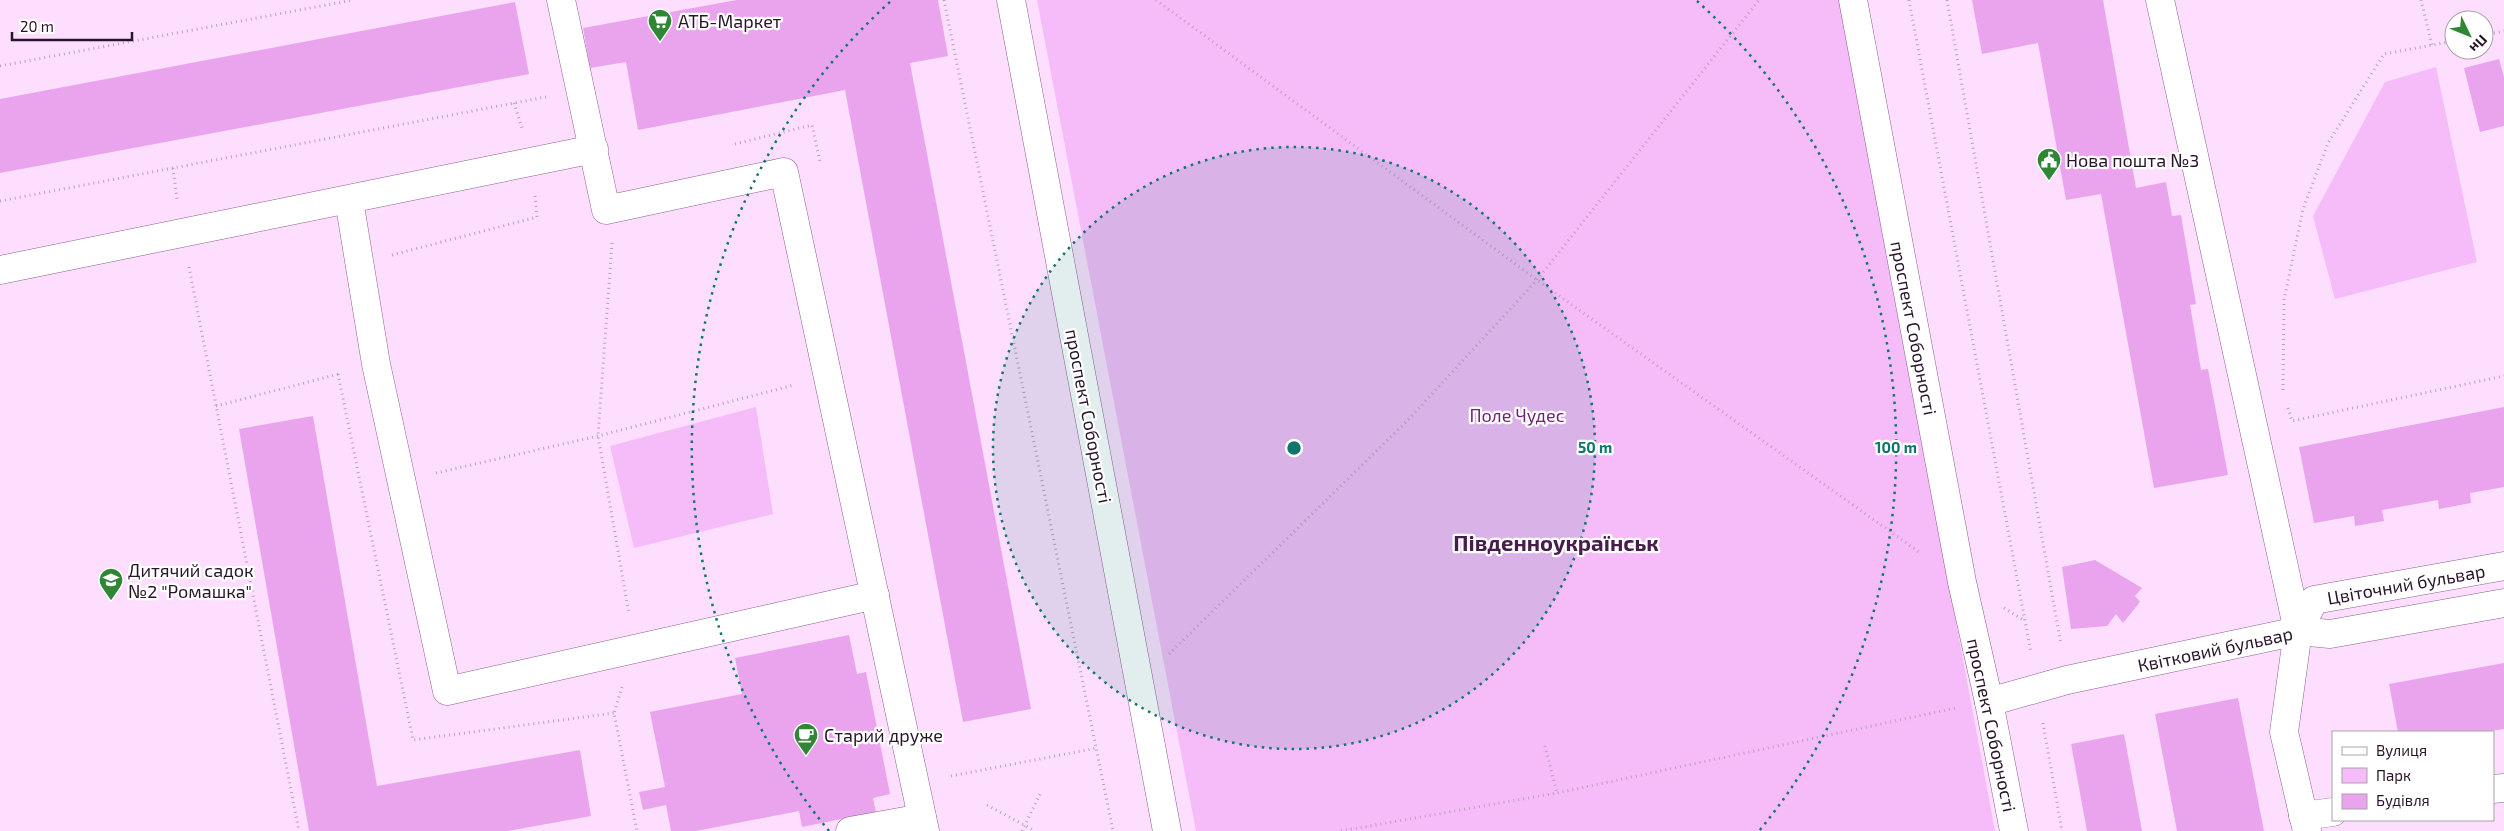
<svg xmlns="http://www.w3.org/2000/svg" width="2504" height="831" font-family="'Exo 2',sans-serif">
  <rect width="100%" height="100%" fill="#fddeff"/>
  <g fill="#f5bcf9">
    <path d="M1037,0H1840L1995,831H1196Z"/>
    <path d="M2436,67L2477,262L2335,299L2313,216L2385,82Z"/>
    <path d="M756,407L773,514L634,548L610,446Z"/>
  </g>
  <g fill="#eaa4ee">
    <path d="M737,0H938L948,56L910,63L1031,709L963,722L845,90L638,130L626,62L590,68L583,28Z"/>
    <path d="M1972,0H2103L2136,188L2166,182L2172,216L2181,215L2196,304L2190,305L2201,370L2208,369L2228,475L2154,488L2101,194L2066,200L2038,43L1982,54Z"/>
    <path d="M515,2L529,74L0,173V99Z"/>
    <path d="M2499,59L2504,77V126L2480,132L2464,68Z"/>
    <path d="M2504,407V487L2470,493L2471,503L2439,509L2438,500L2382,510L2384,521L2355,526L2354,516L2314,523L2299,447Z"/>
    <path d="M313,416L377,786L580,750L591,816L508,831H309L239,429Z"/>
    <path d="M2095,560L2142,588L2135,596L2140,602L2123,623L2116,614L2107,626L2071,629L2062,567Z"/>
    <path d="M849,635L857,674L866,672L890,794L873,798L876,812L802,827L799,811L696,831H671L666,805L643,810L639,792L665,787L650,712L742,694L735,658Z"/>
    <path d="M2504,663V729L2483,732H2398L2389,684Z"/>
    <path d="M2238,698L2264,831H2177L2155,714Z"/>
    <path d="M2124,734L2142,831H2087L2071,744Z"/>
  </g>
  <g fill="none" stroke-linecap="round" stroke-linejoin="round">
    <defs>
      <g id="minor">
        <path d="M561,0L606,210L784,172L925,831"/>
        <path d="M1011,0L1167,831"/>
        <path d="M1853,0L1962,582L1989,702L2014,831"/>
        <path d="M2160,0L2298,631L2284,732L2307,831"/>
        <path d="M349,200L376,364L447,691L875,595"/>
        <path d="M0,270L594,149"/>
        <path d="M2298,631L2314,600L2504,566"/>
        <path d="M1989,702L2067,680L2298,631L2330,634L2504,603"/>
        <path d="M2493,789L2504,788"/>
        <path d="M2303,816L2333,812"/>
        <path d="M850,831L922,818"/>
      </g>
    </defs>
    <use href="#minor" stroke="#8d5f90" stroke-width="29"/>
    <g stroke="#bca1be" stroke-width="3" stroke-dasharray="1 4" stroke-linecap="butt">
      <path d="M944,0L1113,831"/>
      <path d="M1156,0L1537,280L1919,552"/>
      <path d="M1909,0L2031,653"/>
      <path d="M1947,0L2061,645"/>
      <path d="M2421,0L2432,45"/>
      <path d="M2484,35L2504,31"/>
      <path d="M0,66L353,0"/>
      <path d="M514,103L522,128"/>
      <path d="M735,144L812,125L820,162"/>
      <path d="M173,168L177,199"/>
      <path d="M0,201L546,97"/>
      <path d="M612,243L598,436L629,614"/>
      <path d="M392,255L537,217L535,195"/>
      <path d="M189,267L299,831"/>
      <path d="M338,374L413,740L614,713"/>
      <path d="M2283,390L2284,300L2303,209L2328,143L2384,54L2454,41"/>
      <path d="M216,406L339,374"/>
      <path d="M2288,408L2292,421L2504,376"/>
      <path d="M436,473L598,436L794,385"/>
      <path d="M2004,608L2025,621"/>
      <path d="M1169,654L1408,420L1537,280L1759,0"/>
      <path d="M622,687L614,713L637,831"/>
      <path d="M2043,723L2062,831"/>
      <path d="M1545,746L1557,793"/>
      <path d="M951,776L1097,748"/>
      <path d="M987,805L1035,831"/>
      <path d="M1022,831L1040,794"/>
      <path d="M1341,831L1557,793L1956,708"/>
    </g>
    <use href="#minor" stroke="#fff" stroke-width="28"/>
  </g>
  <circle cx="1294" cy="448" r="301" fill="#0f766e" fill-opacity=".12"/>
  <g fill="none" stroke="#0f766e" stroke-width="2.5" stroke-dasharray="2.5 5">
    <circle cx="1294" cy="448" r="301"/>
    <path d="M829 831A602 602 0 0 1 891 1M1697 1A602 602 0 0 1 1759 831"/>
  </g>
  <defs>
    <symbol id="supermarket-pin" viewBox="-11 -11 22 30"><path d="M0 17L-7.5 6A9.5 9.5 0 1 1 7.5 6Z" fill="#2f8635" stroke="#fff"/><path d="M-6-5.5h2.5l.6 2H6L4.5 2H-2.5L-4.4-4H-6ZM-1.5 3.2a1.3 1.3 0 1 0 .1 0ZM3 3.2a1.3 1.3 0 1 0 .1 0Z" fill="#fff"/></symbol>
    <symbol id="civic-pin" viewBox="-11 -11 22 30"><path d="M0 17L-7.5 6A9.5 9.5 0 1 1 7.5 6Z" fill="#2f8635" stroke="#fff"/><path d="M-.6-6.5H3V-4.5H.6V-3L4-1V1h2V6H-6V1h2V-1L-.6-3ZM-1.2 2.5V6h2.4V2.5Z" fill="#fff"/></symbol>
    <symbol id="school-pin" viewBox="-11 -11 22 30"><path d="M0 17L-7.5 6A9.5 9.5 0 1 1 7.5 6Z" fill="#2f8635" stroke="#fff"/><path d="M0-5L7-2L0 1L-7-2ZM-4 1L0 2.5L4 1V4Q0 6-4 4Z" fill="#fff"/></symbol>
    <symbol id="cafe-pin" viewBox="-11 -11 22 30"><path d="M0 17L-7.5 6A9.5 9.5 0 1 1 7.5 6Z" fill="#2f8635" stroke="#fff"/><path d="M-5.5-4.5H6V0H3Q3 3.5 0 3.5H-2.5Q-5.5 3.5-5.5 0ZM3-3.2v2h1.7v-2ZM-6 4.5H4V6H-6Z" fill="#fff"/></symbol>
  </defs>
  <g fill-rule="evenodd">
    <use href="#supermarket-pin" x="646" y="7" width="28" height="38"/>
    <use href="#civic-pin" x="2035" y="146" width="28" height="38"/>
    <use href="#school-pin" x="97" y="566" width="28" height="38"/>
    <use href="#cafe-pin" x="792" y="721" width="28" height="38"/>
  </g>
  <g text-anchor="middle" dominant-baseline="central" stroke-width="4.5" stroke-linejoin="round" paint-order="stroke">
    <g font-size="18" fill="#281529" stroke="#fff" text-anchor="start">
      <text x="678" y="21">АТБ-Маркет</text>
      <text x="2066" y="160">Нова пошта №3</text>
      <text x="128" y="570">Дитячий садок<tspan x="128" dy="21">№2 "Ромашка"</tspan></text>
      <text x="824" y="735">Старий друже</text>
    </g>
    <g font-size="18" fill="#281529" stroke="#fff">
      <text transform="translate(1914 328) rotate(79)">проспект Соборності</text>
      <text transform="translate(1089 416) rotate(79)">проспект Соборності</text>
      <text transform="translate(2406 584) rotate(-10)">Цвіточний бульвар</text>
      <text transform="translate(2215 649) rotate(-12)">Квітковий бульвар</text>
      <text transform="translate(1992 725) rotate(78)">проспект Соборності</text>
    </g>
    <g font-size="18" fill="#701f78" stroke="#fff">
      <text x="1517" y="415">Поле Чудес</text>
    </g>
    <g font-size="22" font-weight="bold" fill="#471e4b" stroke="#fff">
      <text x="1556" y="542">Південноукраїнськ</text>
    </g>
  </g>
  <circle cx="1294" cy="448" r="8" fill="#0f766e" stroke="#fff" stroke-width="2.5"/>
  <g font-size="15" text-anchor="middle" font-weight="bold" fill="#0f766e" stroke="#fff" stroke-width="4.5" stroke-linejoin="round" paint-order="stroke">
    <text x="1595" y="453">50 m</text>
    <text x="1896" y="453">100 m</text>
  </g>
  <rect x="2332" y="731" width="162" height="90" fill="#ffffff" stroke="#a9a1a9"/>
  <rect x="2342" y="747" width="25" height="8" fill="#ffffff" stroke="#a9a1a9"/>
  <text x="2376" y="756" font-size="15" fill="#281529">Вулиця</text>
  <rect x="2342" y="768" width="25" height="15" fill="#f5bcf9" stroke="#a9a1a9"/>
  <text x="2376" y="781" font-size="15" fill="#281529">Парк</text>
  <rect x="2342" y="794" width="25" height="15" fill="#eaa4ee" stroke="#a9a1a9"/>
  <text x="2376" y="806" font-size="15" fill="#281529">Будівля</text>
  <g transform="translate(2469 35) rotate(133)"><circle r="24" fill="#ffffff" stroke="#a9a1a9"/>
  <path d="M0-4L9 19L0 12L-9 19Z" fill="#2f8635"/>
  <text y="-8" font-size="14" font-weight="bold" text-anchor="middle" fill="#281529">Пн</text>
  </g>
  <path d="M12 32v8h120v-8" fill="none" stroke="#281529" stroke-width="2.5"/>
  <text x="20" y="32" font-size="15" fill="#281529" stroke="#ffffff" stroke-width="4" paint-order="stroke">20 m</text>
</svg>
